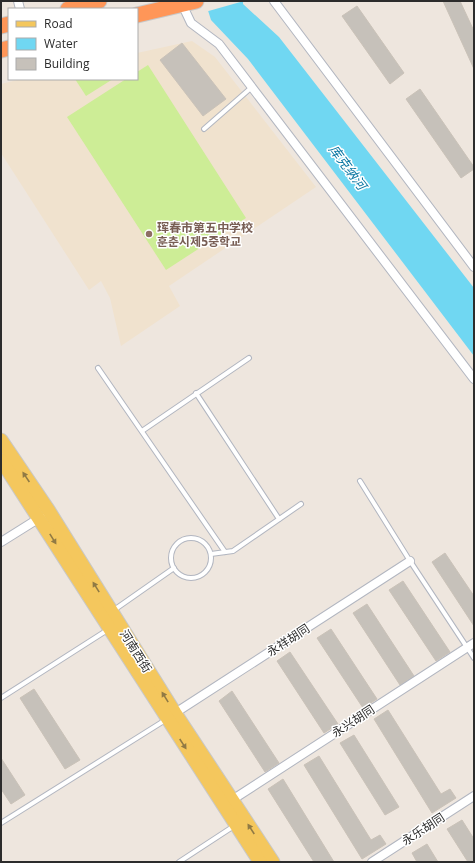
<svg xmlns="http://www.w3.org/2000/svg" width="475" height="863" font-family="'Open Sans','Noto Sans SC','Noto Sans KR',sans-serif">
  <rect width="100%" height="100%" fill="#eee6de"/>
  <path fill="#f0e2ce" d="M192,41L215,57L316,187L169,286L180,306L121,346L110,298L101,281L89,290L1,153V84L21,79H137V53Z"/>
  <g fill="#cded96">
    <path d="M148,65L246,218L166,270L67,117L126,79H137V72Z"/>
    <path d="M75,79H113L86,96Z"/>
  </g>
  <path fill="#70d7f2" d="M205,1H243V4L279,37L474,288V356L248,59L211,20Z"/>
  <path fill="#eee6de" d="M203,1H244L205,12Z"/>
  <g fill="#c6c1ba" stroke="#cac2b8">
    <path d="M443,1H460L474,31V69Z"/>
    <path d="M357,6L404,73L390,84L342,16Z"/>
    <path d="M182,43L226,99L203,116L160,60Z"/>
    <path d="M420,89L474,167V169L461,178L406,99Z"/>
    <path d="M445,553L474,596V626L432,562Z"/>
    <path d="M403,581L450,652L436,661L389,590Z"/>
    <path d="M367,604L414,676L400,685L353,613Z"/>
    <path d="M331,629L377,699L363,708L317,638Z"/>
    <path d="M290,652L338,724L324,733L277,661Z"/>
    <path d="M34,689L80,760L65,769L20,698Z"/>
    <path d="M232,691L279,763L265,772L219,701Z"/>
    <path d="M388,710L441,794L450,789L456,798L432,813L374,719Z"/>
    <path d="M354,735L399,807L385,815L340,743Z"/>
    <path d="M319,756L371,840L380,835L386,844L362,859L304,765Z"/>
    <path d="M1,758L25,795L11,804L1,789Z"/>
    <path d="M283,779L334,862H314L268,789Z"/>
    <path d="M462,820L474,839V862H468L447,829Z"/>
    <path d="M427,844L438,862H417L412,853Z"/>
  </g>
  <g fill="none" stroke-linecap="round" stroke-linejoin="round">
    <defs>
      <g id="lane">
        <path d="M204,129L252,87"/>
        <path d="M98,368L225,552"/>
        <path d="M196,393L279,519"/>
        <path d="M142,431L249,358"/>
        <path d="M360,481L410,561L474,658"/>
        <circle cx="191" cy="558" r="20"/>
        <path d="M211,554L233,551L301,504"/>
        <path d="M114,610L174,568"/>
        <path d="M1,698L109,629"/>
        <path d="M1,823L167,719"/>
        <path d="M179,862L234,826"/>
      </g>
      <g id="street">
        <path d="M18,1L20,9"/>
        <path d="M274,1L474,267"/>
        <path d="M181,2L191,23L219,44L474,379"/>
        <path d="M1,542L41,517"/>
        <path d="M172,715L410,561"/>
        <path d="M232,800L474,643"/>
        <path d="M372,862L474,796"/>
      </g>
      <g id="primary">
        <path d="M1,440L49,511L175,713L273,862"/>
        <path d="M1,460L260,862"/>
      </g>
      <g id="highway">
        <path d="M68,9L99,1"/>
        <path d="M137,15L196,1"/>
        <path d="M1,26L9,24"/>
        <path d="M1,50L9,48"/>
      </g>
    </defs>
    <use href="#lane" stroke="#b2b6c0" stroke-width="6"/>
    <use href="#street" stroke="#b2b6c0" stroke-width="10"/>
    <use href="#primary" stroke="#c8c8c8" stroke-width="15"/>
    <use href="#highway" stroke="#c8c8c8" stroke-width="17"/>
    <use href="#lane" stroke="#fff" stroke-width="4"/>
    <use href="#street" stroke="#fff" stroke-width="8"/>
    <use href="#primary" stroke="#f4c75d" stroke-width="13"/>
    <use href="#highway" stroke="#ff9658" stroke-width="15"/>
  </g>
  <defs><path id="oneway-solid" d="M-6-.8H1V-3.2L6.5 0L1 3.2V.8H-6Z"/></defs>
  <g fill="#907a44">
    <use href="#oneway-solid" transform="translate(26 477) rotate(-124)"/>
    <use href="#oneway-solid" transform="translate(53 539) rotate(58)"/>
    <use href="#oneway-solid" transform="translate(96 587) rotate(-122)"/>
    <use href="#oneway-solid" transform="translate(165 697) rotate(-122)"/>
    <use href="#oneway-solid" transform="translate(183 744) rotate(57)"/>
    <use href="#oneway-solid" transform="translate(251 829) rotate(-123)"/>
  </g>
  <circle fill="#8d6e63" stroke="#fff" stroke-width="1.5" cx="149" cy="234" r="4"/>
  <g text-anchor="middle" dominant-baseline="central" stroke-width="3" stroke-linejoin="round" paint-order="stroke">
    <g font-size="12" font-weight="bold" fill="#785e54" stroke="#fff" text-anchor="start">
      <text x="157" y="227">珲春市第五中学校<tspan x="157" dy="14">훈춘시제5중학교</tspan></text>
    </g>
    <g font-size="12" fill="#2c2c2c" stroke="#fff">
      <text transform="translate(288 640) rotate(-33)">永祥胡同</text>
      <text transform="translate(136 651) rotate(58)">河南西街</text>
      <text transform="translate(353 721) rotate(-33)">永兴胡同</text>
      <text transform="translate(423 829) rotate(-33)">永乐胡同</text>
    </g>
    <g font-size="13" font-style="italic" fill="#0a77a2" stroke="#fff">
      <text transform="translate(348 167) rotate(53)">库克纳河</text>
    </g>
  </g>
  <rect width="475" height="863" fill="none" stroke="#2c2c2c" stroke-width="4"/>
  <rect x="8" y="8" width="130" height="72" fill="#ffffff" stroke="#ababab"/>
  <rect x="16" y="21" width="20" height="6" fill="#f4c75d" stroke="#ababab"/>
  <text x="44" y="28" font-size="12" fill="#2c2c2c">Road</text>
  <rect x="16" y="38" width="20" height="12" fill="#70d7f2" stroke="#ababab"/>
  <text x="44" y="48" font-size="12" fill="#2c2c2c">Water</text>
  <rect x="16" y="58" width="20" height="12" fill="#c6c1ba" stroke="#ababab"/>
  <text x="44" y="68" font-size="12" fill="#2c2c2c">Building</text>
</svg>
